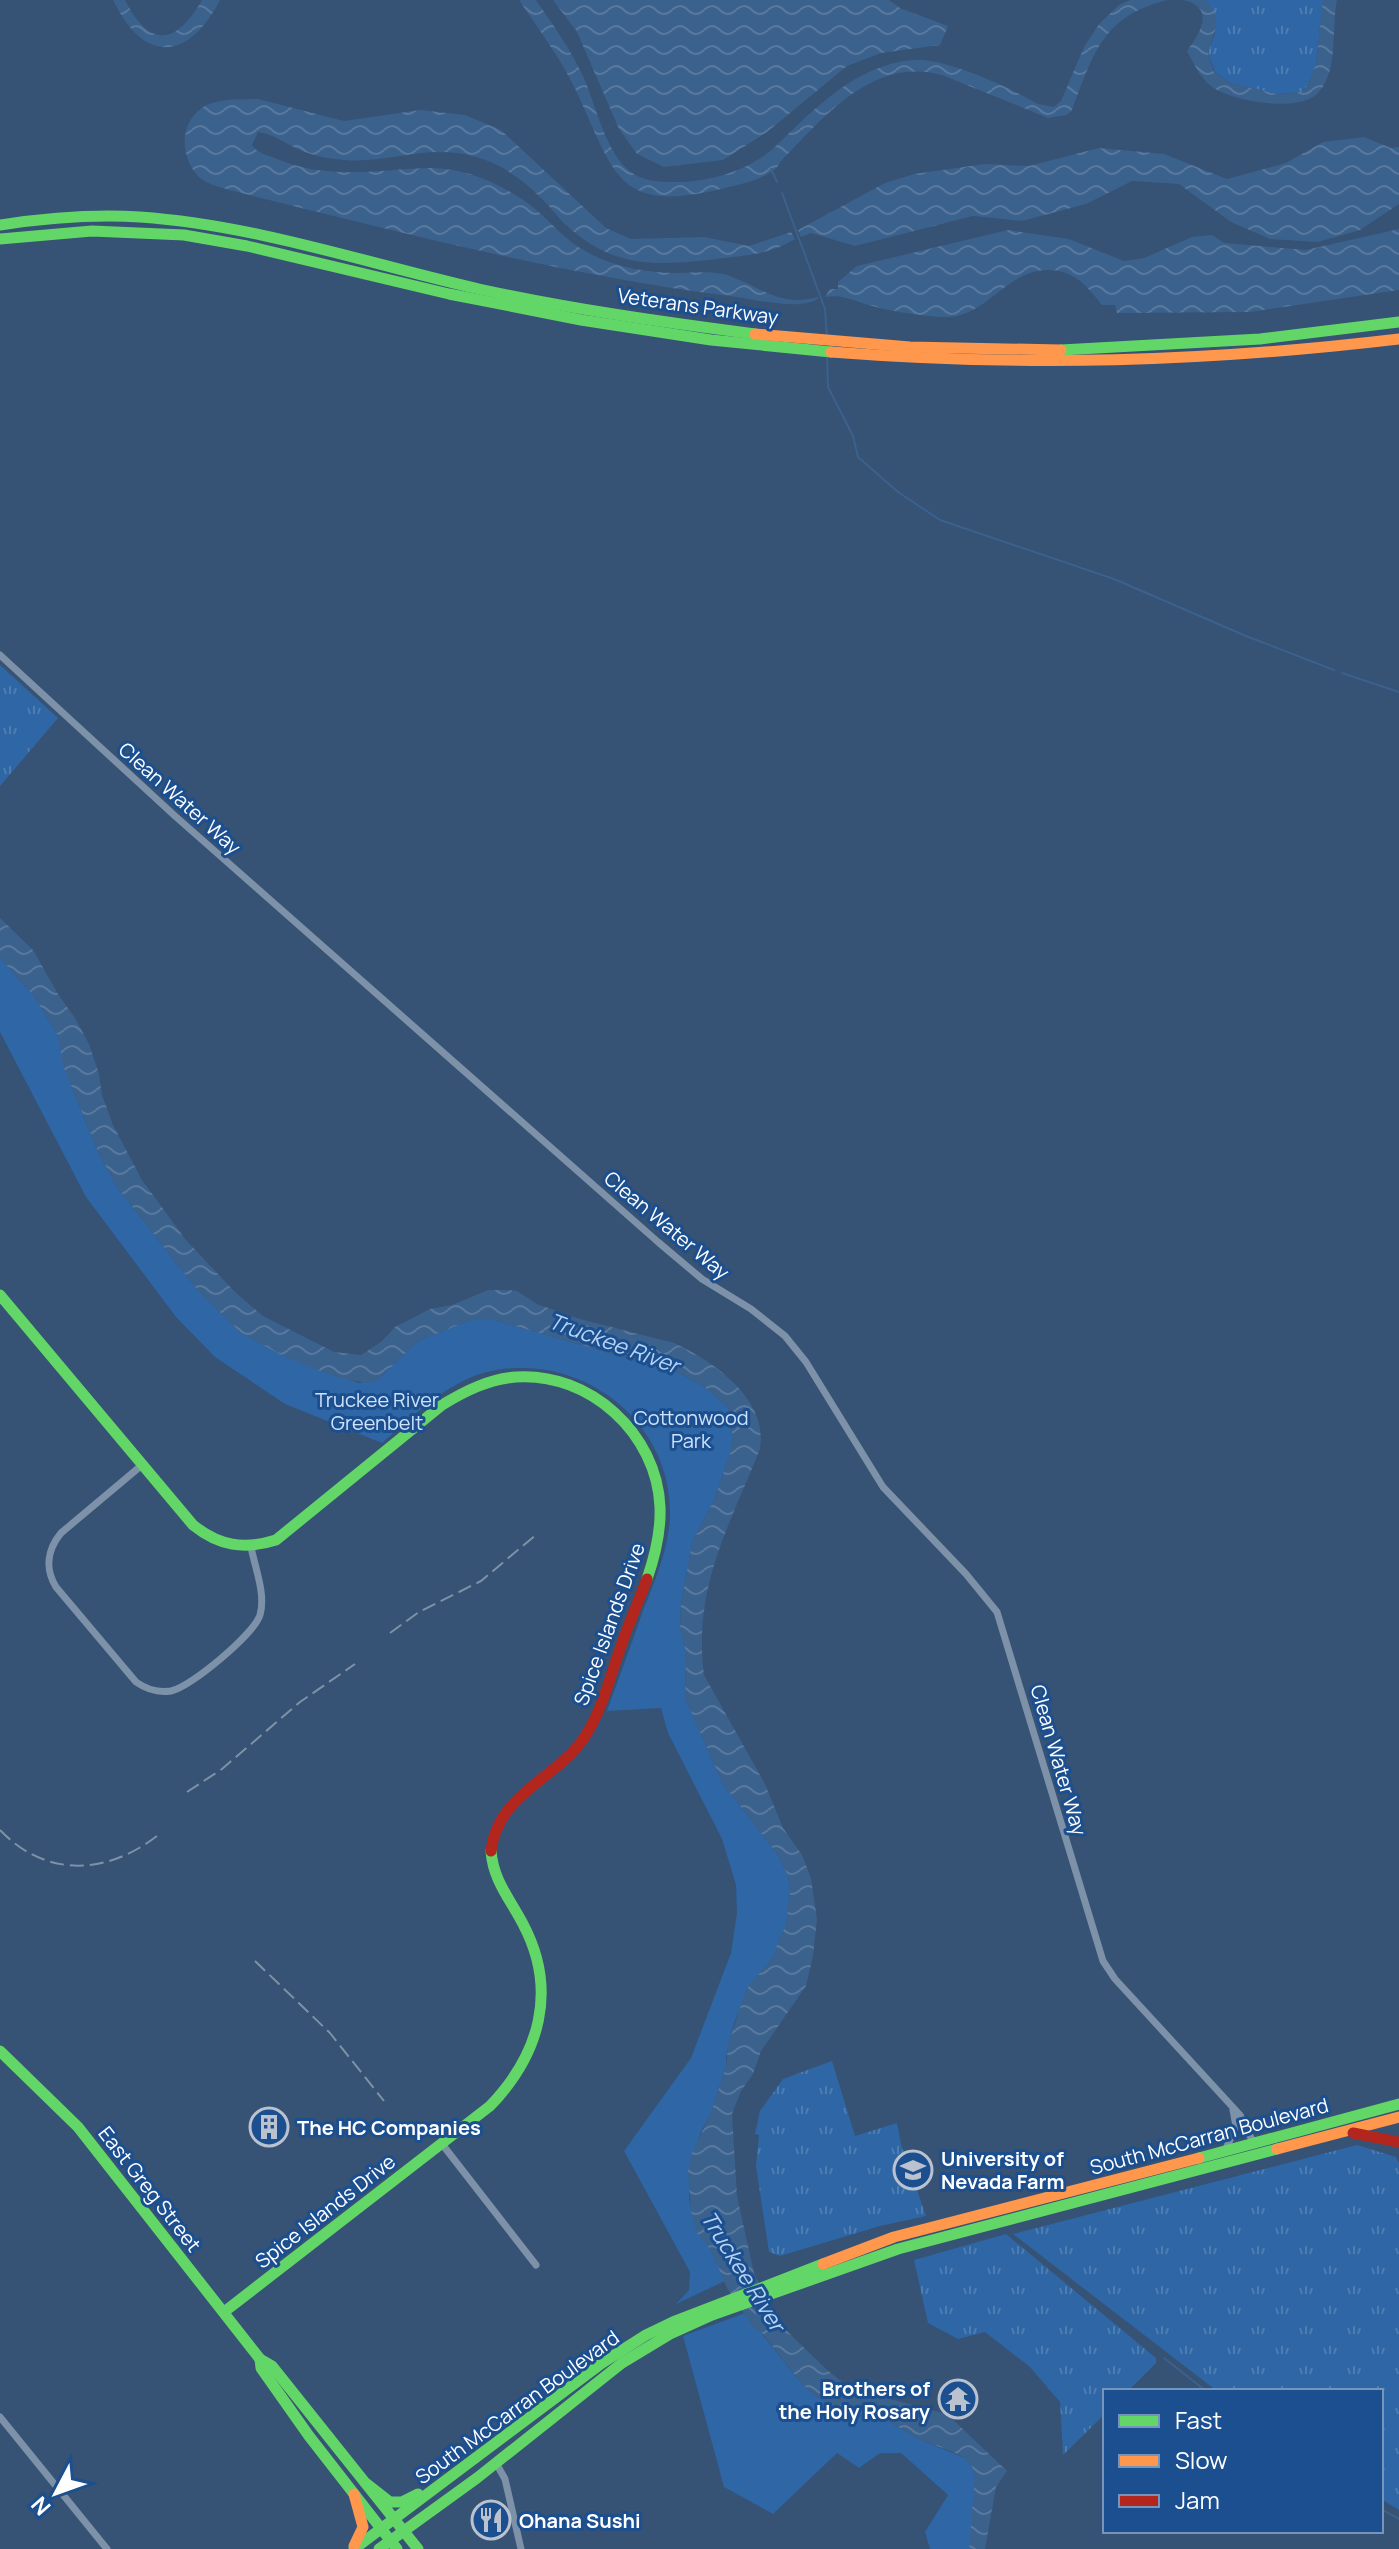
<svg xmlns="http://www.w3.org/2000/svg" width="1399" height="2549" font-family="Manrope,sans-serif">
  <defs>
    <pattern id="grass-tufts" width="24" height="20" patternUnits="userSpaceOnUse" patternTransform="scale(2)"><rect width="24" height="20" fill="#2f66a5"/><path d="M3 7l-1-3M5 7V3M7 7l1-3M15 17l-1-3M17 17v-4M19 17l1-3" fill="none" stroke="#4e7db2"/></pattern>
    <pattern id="water-waves" width="16" height="10" patternUnits="userSpaceOnUse" patternTransform="scale(2)"><rect width="16" height="10" fill="#3b618d"/><path d="M0 5q4-4 8 0t8 0" fill="none" stroke="#58799e"/></pattern>
  </defs>
  <rect width="100%" height="100%" fill="#365274"/>
  <g fill="url(#grass-tufts)">
    <path d="M1205,0H1323L1316,64L1308,85L1301,92L1277,94L1230,83L1215,72L1208,53L1215,33L1214,11Z"/>
    <path d="M0,665L58,718L0,786Z"/>
    <path d="M832,2061L855,2136L897,2123L901,2144L926,2216L880,2226L780,2256L769,2252L756,2166L759,2135L755,2134L760,2111L783,2079Z"/>
    <path d="M1357,2145L1396,2157L1399,2163V2510L1381,2499V2391H1217L1013,2234Z"/>
    <path d="M1006,2234L1156,2358V2363L1128,2391H1105V2414L1063,2455L1060,2402L1030,2367L985,2332L958,2339L928,2323L914,2260Z"/>
  </g>
  <g fill="#2f66a5">
    <path d="M0,958L34,996L57,1034L72,1088L99,1154L117,1187L195,1287L240,1332L281,1355L359,1383L379,1379L418,1341L471,1320H494L679,1373L703,1386L728,1407L733,1437L730,1454L714,1500L692,1543L681,1604L680,1630L684,1642L686,1661L685,1698L723,1784L778,1855L788,1876L790,1891L786,1925L774,1956L748,1987L734,2023L726,2057V2067L711,2113L701,2132L690,2164L689,2199L695,2225L711,2250L725,2281L676,2304L689,2290L690,2272L624,2151L691,2058L731,1953L737,1913L736,1885L722,1839L668,1733L661,1708L607,1711C619,1677 632,1643 644,1608C656,1578 669,1548 670,1515C672,1419 578,1350 487,1372C445,1383 414,1416 382,1443L285,1404L215,1357L176,1317L86,1197L0,1032Z"/>
    <path d="M745,2313L753,2327L759,2330L802,2384L817,2397L867,2419L888,2421L921,2440L965,2458L972,2467L975,2477L971,2549H930L925,2532L948,2495L901,2453H880L859,2468L837,2453L773,2514L724,2487L683,2336Z"/>
  </g>
  <g fill="url(#water-waves)">
    <path d="M113,0H125C150,49 176,45 202,0H220C188,62 144,64 113,0Z"/>
    <path d="M519,0H536C554,26 571,50 584,78C595,104 605,147 625,167C637,179 653,182 669,182C707,183 749,172 777,145C815,108 856,65 913,60C944,57 1011,88 1038,104L1054,107L1061,101L1084,47L1099,24L1119,5L1130,0H1168C1102,16 1094,53 1072,110L1067,115L1048,118L942,75C873,56 824,117 781,161C774,178 738,185 721,189C617,214 615,174 577,93C562,60 539,30 519,0Z"/>
    <path d="M553,0H889L900,8L948,26L940,45L881,53L847,66L767,132L723,160L664,167L637,154L619,129L577,32Z"/>
    <path d="M1183,0H1205L1214,11L1216,19V27L1208,53L1214,72L1230,83L1277,94L1301,92L1308,85L1316,64L1323,0H1337C1331,28 1339,69 1319,92C1301,113 1239,102 1217,90C1202,82 1195,66 1187,51C1199,35 1217,7 1183,0Z"/>
    <path d="M258,99L344,121L420,110L465,115L501,130L606,228L631,239L704,237L749,246L791,232L795,239C768,256 738,256 708,260C651,266 612,267 566,225C559,219 553,210 546,203C527,183 503,164 476,157C427,143 391,164 344,160C332,159 319,157 308,153C291,148 276,134 258,132L252,145C257,152 264,154 272,157C328,181 371,170 428,168C465,167 505,185 534,208C551,222 565,240 585,251C613,267 647,273 678,273C697,273 715,270 732,277C764,289 781,307 818,297V299C798,311 753,299 729,296C559,274 394,231 229,190C220,187 207,184 200,178C182,161 178,129 198,111C214,97 239,100 258,99Z"/>
    <path d="M1364,137L1391,148L1399,147V204L1360,230L1318,242L1270,239L1231,222L1179,184L1132,181L1086,204L1022,221L973,216L855,246L811,233L801,237L798,230L885,183L914,174L985,164L1029,166L1099,148L1164,154L1227,179L1286,163L1323,142Z"/>
    <path d="M1399,229V290L1250,312L1117,313L1115,305H1102C1087,286 1075,271 1049,270C1011,269 992,308 957,316C940,320 890,311 872,306C855,302 844,294 825,297L830,289H838V282L857,266L1008,230L1069,239L1124,261L1144,258L1192,237L1212,235L1224,243L1306,250Z"/>
    <path d="M0,918L33,950L58,994L75,1018L89,1044L99,1074L102,1095L113,1125L142,1180L186,1240L235,1292L263,1316L334,1352L361,1355L381,1342L395,1327L430,1309L452,1305L488,1290H507L517,1291L537,1304L580,1319L674,1343C713,1361 769,1399 760,1449C729,1527 693,1587 704,1675L765,1784L783,1828L802,1855L811,1878L817,1919L813,1956L806,1986L761,2051L753,2074L741,2091L732,2114L737,2196L754,2273L772,2310L788,2332L826,2369L846,2385L871,2394L947,2414L1007,2471L996,2487L985,2549H969L975,2477L972,2467L965,2458L953,2452L921,2440L888,2421L867,2419L817,2397L802,2384L763,2334L753,2327L727,2288L711,2250L697,2233L691,2211L688,2172L691,2155L711,2113L726,2067L728,2045L739,2010L748,1987L774,1956L778,1941L786,1925L790,1891L788,1876L778,1855L723,1784L685,1698L686,1661L684,1642L680,1630L681,1604L692,1543L714,1500L730,1454L733,1437L728,1407L703,1386L679,1373L494,1320H471L418,1341L379,1379L367,1383L340,1378L312,1368L281,1355L240,1332L195,1287L117,1187L99,1154L64,1068L57,1034L34,996L0,958Z"/>
  </g>
  <g fill="none" stroke-linecap="round" stroke-linejoin="round">
    <g stroke="#3b618d" stroke-width="2">
      <path d="M771,169L777,182"/>
      <path d="M782,193L825,309L827,337"/>
      <path d="M827,356L828,387L853,436L858,457L898,492L940,520L1114,579L1246,636L1334,670"/>
      <path d="M1342,673L1399,692"/>
      <path d="M1164,2358L1206,2391"/>
      <path d="M1381,2509L1399,2519"/>
    </g>
    <g stroke="#7d92a8" stroke-width="7">
      <path d="M0,655L175,816L658,1242L702,1279L751,1309L785,1336L806,1362L883,1487L966,1574L997,1612L1103,1961L1115,1979L1240,2115L1254,2144"/>
      <path d="M142,1465L61,1533C47,1550 45,1569 56,1587L136,1682C146,1689 158,1693 171,1691C191,1687 254,1634 260,1615C266,1594 255,1568 251,1547"/>
      <path d="M442,2144L536,2265"/>
      <path d="M1225,2151L1236,2126L1233,2110"/>
      <path d="M0,2417L107,2549"/>
      <path d="M496,2463L505,2479L521,2549"/>
    </g>
    <g stroke="#63d668" stroke-width="11">
      <path d="M0,225C46,218 93,214 140,217C255,225 366,263 479,289C570,309 663,322 755,334"/>
      <path d="M0,239L92,231L184,235L247,246L449,294L581,320L711,340L831,352"/>
      <path d="M1061,350L1260,339L1399,322"/>
      <path d="M0,1295L193,1525C219,1546 244,1550 276,1540L442,1405C465,1391 489,1379 516,1377C590,1372 657,1434 660,1507C661,1532 655,1556 647,1579"/>
      <path d="M0,2051L78,2127L260,2359L272,2366L418,2549"/>
      <path d="M1199,2158L1399,2104"/>
      <path d="M224,2312L490,2106C540,2054 558,1990 523,1924C510,1899 493,1880 491,1851"/>
      <path d="M260,2359L261,2368L309,2436L397,2549"/>
      <path d="M367,2484L390,2502H402L418,2494"/>
      <path d="M354,2549L602,2363L646,2335L673,2322L823,2264"/>
      <path d="M379,2549L477,2478L622,2363L670,2334L712,2315L898,2249L1277,2149"/>
    </g>
    <g stroke="#ff974d" stroke-width="11">
      <path d="M755,334L910,347L1061,350"/>
      <path d="M831,352C1025,367 1205,362 1399,339"/>
      <path d="M1277,2149L1399,2117"/>
      <path d="M823,2264L894,2237L1199,2158"/>
      <path d="M354,2494L363,2527L354,2546"/>
    </g>
    <g stroke="#b3261e" stroke-width="11">
      <path d="M491,1851C497,1802 539,1785 571,1754C599,1725 607,1685 620,1649C628,1625 638,1603 647,1579"/>
      <path d="M1353,2133L1399,2142"/>
    </g>
    <g stroke="#7e92a7" stroke-width="2" stroke-dasharray="14 6" stroke-linecap="butt">
      <path d="M390,1633L419,1612L481,1581L537,1534"/>
      <path d="M187,1792L222,1769L300,1702L355,1664"/>
      <path d="M0,1830C46,1878 106,1875 157,1836"/>
      <path d="M255,1961L330,2033L384,2101"/>
    </g>
  </g>
  <defs>
    <symbol id="building-ring" viewBox="-11 -11 22 22"><circle r="9.5" fill="#1b4f8f" stroke="#b9c2ce" stroke-width="1.5"/><path d="M-4-6H4V6H1V3H-1V6H-4ZM-2.5-4.3h1.7v1.8h-1.7ZM.8-4.3h1.7v1.8H.8ZM-2.5-1h1.7V.8h-1.7ZM.8-1h1.7V.8H.8Z" fill="#b9c2ce"/></symbol>
    <symbol id="school-ring" viewBox="-11 -11 22 22"><circle r="9.5" fill="#1b4f8f" stroke="#b9c2ce" stroke-width="1.5"/><path d="M0-5L7-2L0 1L-7-2ZM-4 1L0 2.5L4 1V4Q0 6-4 4Z" fill="#b9c2ce"/></symbol>
    <symbol id="temple-ring" viewBox="-11 -11 22 22"><circle r="9.5" fill="#1b4f8f" stroke="#b9c2ce" stroke-width="1.5"/><path d="M0-6L5-2H3V0L6.5 2.5H4V6H1.5V3h-3V6H-4V2.5H-6.5L-3 0V-2H-5Z" fill="#b9c2ce"/></symbol>
    <symbol id="restaurant-ring" viewBox="-11 -11 22 22"><circle r="9.5" fill="#1b4f8f" stroke="#b9c2ce" stroke-width="1.5"/><path d="M-5-6h1v4h1v-4h1v4h1v-4h1v5L-1.5 .5V6h-2V.5L-5-1ZM5-6V6H3V1.5H1.5Q1.5-4 5-6Z" fill="#b9c2ce"/></symbol>
  </defs>
  <g fill-rule="evenodd">
    <use href="#building-ring" x="247" y="2105" width="44" height="44"/>
    <use href="#school-ring" x="891" y="2148" width="44" height="44"/>
    <use href="#temple-ring" x="936" y="2377" width="44" height="44"/>
    <use href="#restaurant-ring" x="469" y="2498" width="44" height="44"/>
  </g>
  <g text-anchor="middle" dominant-baseline="central" stroke-width="6" stroke-linejoin="round" paint-order="stroke">
    <g font-size="20" fill="#fff" stroke="#1b4f8f">
      <text transform="translate(698 306) rotate(8)">Veterans Parkway</text>
      <text transform="translate(180 798) rotate(42)">Clean Water Way</text>
      <text transform="translate(667 1225) rotate(40)">Clean Water Way</text>
      <text transform="translate(609 1624) rotate(-70)">Spice Islands Drive</text>
      <text transform="translate(1059 1760) rotate(74)">Clean Water Way</text>
      <text transform="translate(1209 2136) rotate(-15)">South McCarran Boulevard</text>
      <text transform="translate(150 2189) rotate(52)">East Greg Street</text>
      <text transform="translate(325 2211) rotate(-38)">Spice Islands Drive</text>
      <text transform="translate(517 2407) rotate(-36)">South McCarran Boulevard</text>
    </g>
    <g font-size="20" fill="#cfe3fa" stroke="#1b4f8f">
      <text x="377" y="1399">Truckee River<tspan x="377" dy="23">Greenbelt</tspan></text>
      <text x="691" y="1417">Cottonwood<tspan x="691" dy="23">Park</tspan></text>
    </g>
    <g font-size="20" font-weight="bold" fill="#fff" stroke="#1b4f8f" text-anchor="start">
      <text x="297" y="2127">The HC Companies</text>
      <text x="941" y="2158">University of<tspan x="941" dy="23">Nevada Farm</tspan></text>
      <text x="930" y="2388" text-anchor="end">Brothers of<tspan x="930" dy="23">the Holy Rosary</tspan></text>
      <text x="519" y="2520">Ohana Sushi</text>
    </g>
    <g font-size="22" font-style="italic" fill="#b5d3f5" stroke="#1b4f8f">
      <text transform="translate(614 1343) rotate(20)">Truckee River</text>
      <text transform="translate(743 2271) rotate(58)">Truckee River</text>
    </g>
  </g>
  <rect x="1103" y="2389" width="280" height="144" fill="#1b4f8f" stroke="#7695bc" stroke-width="2"/>
  <rect x="1119" y="2415" width="40" height="12" fill="#63d668" stroke="#7695bc" stroke-width="2"/>
  <text x="1175" y="2429" font-size="24" fill="#ffffff">Fast</text>
  <rect x="1119" y="2455" width="40" height="12" fill="#ff974d" stroke="#7695bc" stroke-width="2"/>
  <text x="1175" y="2469" font-size="24" fill="#ffffff">Slow</text>
  <rect x="1119" y="2495" width="40" height="12" fill="#b3261e" stroke="#7695bc" stroke-width="2"/>
  <text x="1175" y="2509" font-size="24" fill="#ffffff">Jam</text>
  <g transform="translate(56 2493) rotate(229)" stroke="#1b4f8f" stroke-width="6" paint-order="stroke">
  <path d="M0-6L14 30L0 20L-14 30Z" fill="#ffffff"/>
  <text y="-12" font-size="22" font-weight="bold" text-anchor="middle" fill="#ffffff">N</text>
  </g>
</svg>
